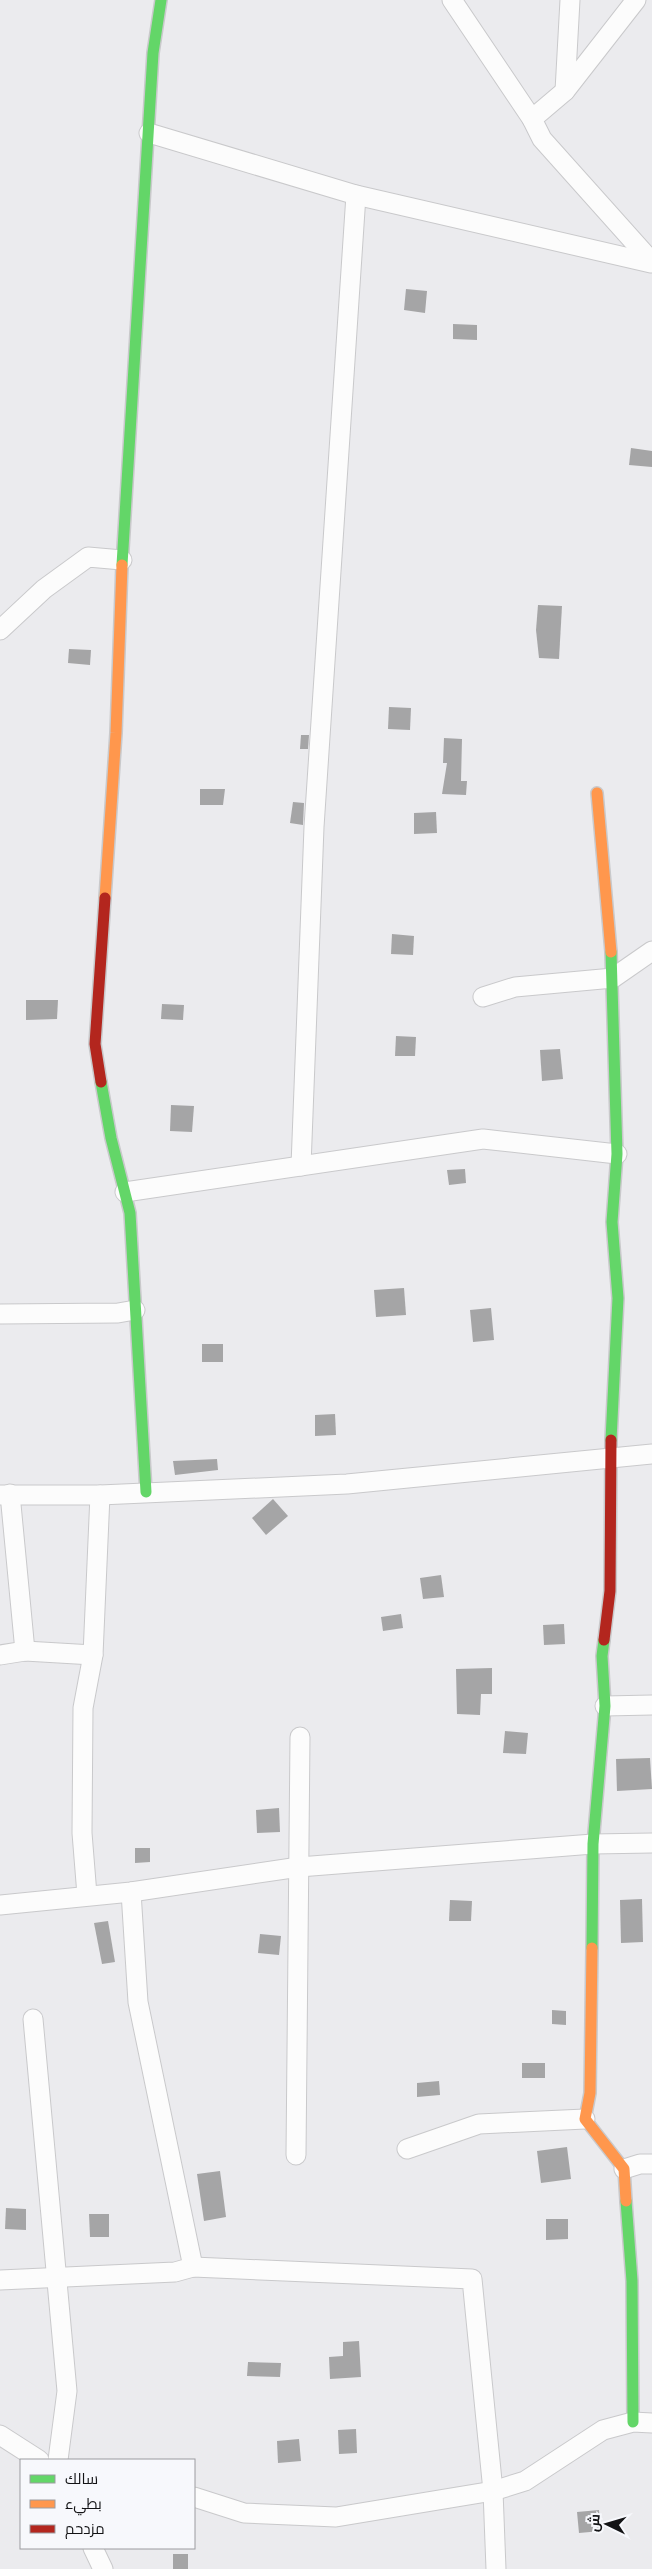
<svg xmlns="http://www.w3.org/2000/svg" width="652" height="2569" font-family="Mulish,Cairo,sans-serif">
  <rect width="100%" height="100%" fill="#ebebee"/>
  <g fill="#a5a5a6">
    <path d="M406,289L427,291L425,313L404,310Z"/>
    <path d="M453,324L477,325V340L453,339Z"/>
    <path d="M631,448L652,451V467L629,465Z"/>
    <path d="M538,605L562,606L559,659L539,658L536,630Z"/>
    <path d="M69,649L91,650L90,665L68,663Z"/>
    <path d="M389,707L411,708L410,730L388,729Z"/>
    <path d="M301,735H309L308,749H300Z"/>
    <path d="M444,738L462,739L461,781H467L466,795L442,794L447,763H443Z"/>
    <path d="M200,789H225L223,805H200Z"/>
    <path d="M293,802L304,803L303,825L290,823Z"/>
    <path d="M436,812L437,833L414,834V813Z"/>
    <path d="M392,934L414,936L413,955L391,954Z"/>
    <path d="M26,1000H58L57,1019L26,1020Z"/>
    <path d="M162,1004L184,1005L183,1020L161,1019Z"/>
    <path d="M396,1036L416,1037L415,1056H395Z"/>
    <path d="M560,1049L563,1079L542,1081L540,1050Z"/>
    <path d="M171,1105L194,1106L192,1132L170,1131Z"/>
    <path d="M465,1169L466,1183L449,1185L447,1170Z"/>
    <path d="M404,1288L406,1315L376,1317L374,1290Z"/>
    <path d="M491,1308L494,1340L473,1342L470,1310Z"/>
    <rect x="202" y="1344" width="21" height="18"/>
    <path d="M335,1414L336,1435L315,1436V1415Z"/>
    <path d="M217,1459L218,1470L175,1475L173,1461Z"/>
    <path d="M273,1499L288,1516L266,1535L252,1518Z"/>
    <path d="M441,1575L444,1597L423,1599L420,1578Z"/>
    <path d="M401,1614L403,1628L383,1631L381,1617Z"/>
    <path d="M564,1624L565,1644L544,1645L543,1625Z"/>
    <path d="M492,1668V1694H481L480,1715L457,1714L456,1669Z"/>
    <path d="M505,1731L528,1733L526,1754L503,1753Z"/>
    <path d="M650,1758L652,1789L617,1791L616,1759Z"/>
    <path d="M279,1808L280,1832L257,1833L256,1810Z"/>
    <path d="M135,1848H150V1862L135,1863Z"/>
    <path d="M642,1899L643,1942L621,1943L620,1900Z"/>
    <path d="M450,1900L472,1901L471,1921H449Z"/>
    <path d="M108,1921L115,1962L102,1964L94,1923Z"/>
    <path d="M260,1934L281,1936L279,1955L258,1953Z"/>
    <path d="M552,2010L566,2011V2025L552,2024Z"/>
    <rect x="522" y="2063" width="23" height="15"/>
    <path d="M439,2081L440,2095L417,2097V2083Z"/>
    <path d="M567,2147L571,2179L541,2183L537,2151Z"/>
    <path d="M220,2171L226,2217L204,2221L197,2174Z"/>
    <path d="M6,2208L26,2209V2230L5,2229Z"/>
    <path d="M89,2214H109V2237H90Z"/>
    <path d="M546,2219H568V2239L546,2240Z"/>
    <path d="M359,2341L361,2377L330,2379L329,2357L343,2356V2342Z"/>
    <path d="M248,2362L281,2363L280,2377L247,2376Z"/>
    <path d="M356,2429L357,2453L339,2454L338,2430Z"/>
    <path d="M299,2439L301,2461L278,2463L277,2441Z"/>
    <path d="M599,2510L601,2531L579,2533L577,2512Z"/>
    <rect x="173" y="2554" width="15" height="15"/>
  </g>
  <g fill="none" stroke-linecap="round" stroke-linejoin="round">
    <defs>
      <g id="street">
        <path d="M452,0L532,119L542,139L652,262"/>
        <path d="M565,91L570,0"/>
        <path d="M532,119L565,91L636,0"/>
        <path d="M149,133L356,195L651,263"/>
        <path d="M0,630L44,589L88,557L122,560"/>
        <path d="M483,997L515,987L613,978L652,951"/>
        <path d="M301,1166L314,827L356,195"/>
        <path d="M125,1192L483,1139L617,1154"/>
        <path d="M0,1314L118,1313L135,1310"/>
        <path d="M10,1494L25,1651"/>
        <path d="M0,1495H100L347,1484L652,1454"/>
        <path d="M0,1655L25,1651L93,1655"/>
        <path d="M605,1706L652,1705"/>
        <path d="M131,1892L138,2002L193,2267"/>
        <path d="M87,1895L82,1833L83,1708L93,1655L100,1495"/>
        <path d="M0,1905L131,1892L299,1867L593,1844L652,1843"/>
        <path d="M33,2019L67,2391L58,2460"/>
        <path d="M407,2149L479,2124L585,2119"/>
        <path d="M296,2155L300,1737"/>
        <path d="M624,2169L640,2164H652"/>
        <path d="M0,2280L175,2272L193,2267L472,2279L493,2491L496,2569"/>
        <path d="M0,2435L39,2460"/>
        <path d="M194,2497L244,2513L336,2517L493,2491L525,2481L603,2430L633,2422L652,2423"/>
        <path d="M93,2548L103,2569"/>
      </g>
      <g id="fast">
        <path d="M122,565L153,53L161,0"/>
        <path d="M611,952L617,1154L612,1222L618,1298L611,1440"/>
        <path d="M101,1082L111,1138L130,1213L146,1492"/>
        <path d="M592,1948L593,1844L605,1706L602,1656L604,1640"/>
        <path d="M626,2201L632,2281L633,2422"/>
      </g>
      <g id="slow">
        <path d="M597,793L611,952"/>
        <path d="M105,898L116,733L122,565"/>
        <path d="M592,1948L590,2093L585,2119L624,2169L626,2201"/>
      </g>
      <g id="jam">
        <path d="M101,1082L95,1044L105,898"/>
        <path d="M604,1640L610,1591L611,1440"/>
      </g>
    </defs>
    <use href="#street" stroke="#c9c9cb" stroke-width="21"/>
    <use href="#fast" stroke="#c9c9cb" stroke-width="14"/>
    <use href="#slow" stroke="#c9c9cb" stroke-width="14"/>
    <use href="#jam" stroke="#c9c9cb" stroke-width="14"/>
    <use href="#street" stroke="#fcfcfc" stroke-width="19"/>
    <use href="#fast" stroke="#63d668" stroke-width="11"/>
    <use href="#slow" stroke="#ff974d" stroke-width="11"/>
    <use href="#jam" stroke="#b3261e" stroke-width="11"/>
  </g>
  <rect x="20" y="2459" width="175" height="90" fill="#f7f8fc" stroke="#9c9ca0"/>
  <rect x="30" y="2475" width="25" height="8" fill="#63d668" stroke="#9c9ca0"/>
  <text x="65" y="2484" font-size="15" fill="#131315">سالك</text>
  <rect x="30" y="2500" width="25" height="8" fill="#ff974d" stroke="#9c9ca0"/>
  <text x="65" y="2509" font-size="15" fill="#131315">بطيء</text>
  <rect x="30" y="2525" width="25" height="8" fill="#b3261e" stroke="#9c9ca0"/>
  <text x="65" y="2534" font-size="15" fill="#131315">مزدحم</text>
  <g transform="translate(607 2524) rotate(275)" stroke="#f7f8fc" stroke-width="4" paint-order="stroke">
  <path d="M0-4L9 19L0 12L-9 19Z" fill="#131315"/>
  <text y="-8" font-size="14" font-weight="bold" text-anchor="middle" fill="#131315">ش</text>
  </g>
</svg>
